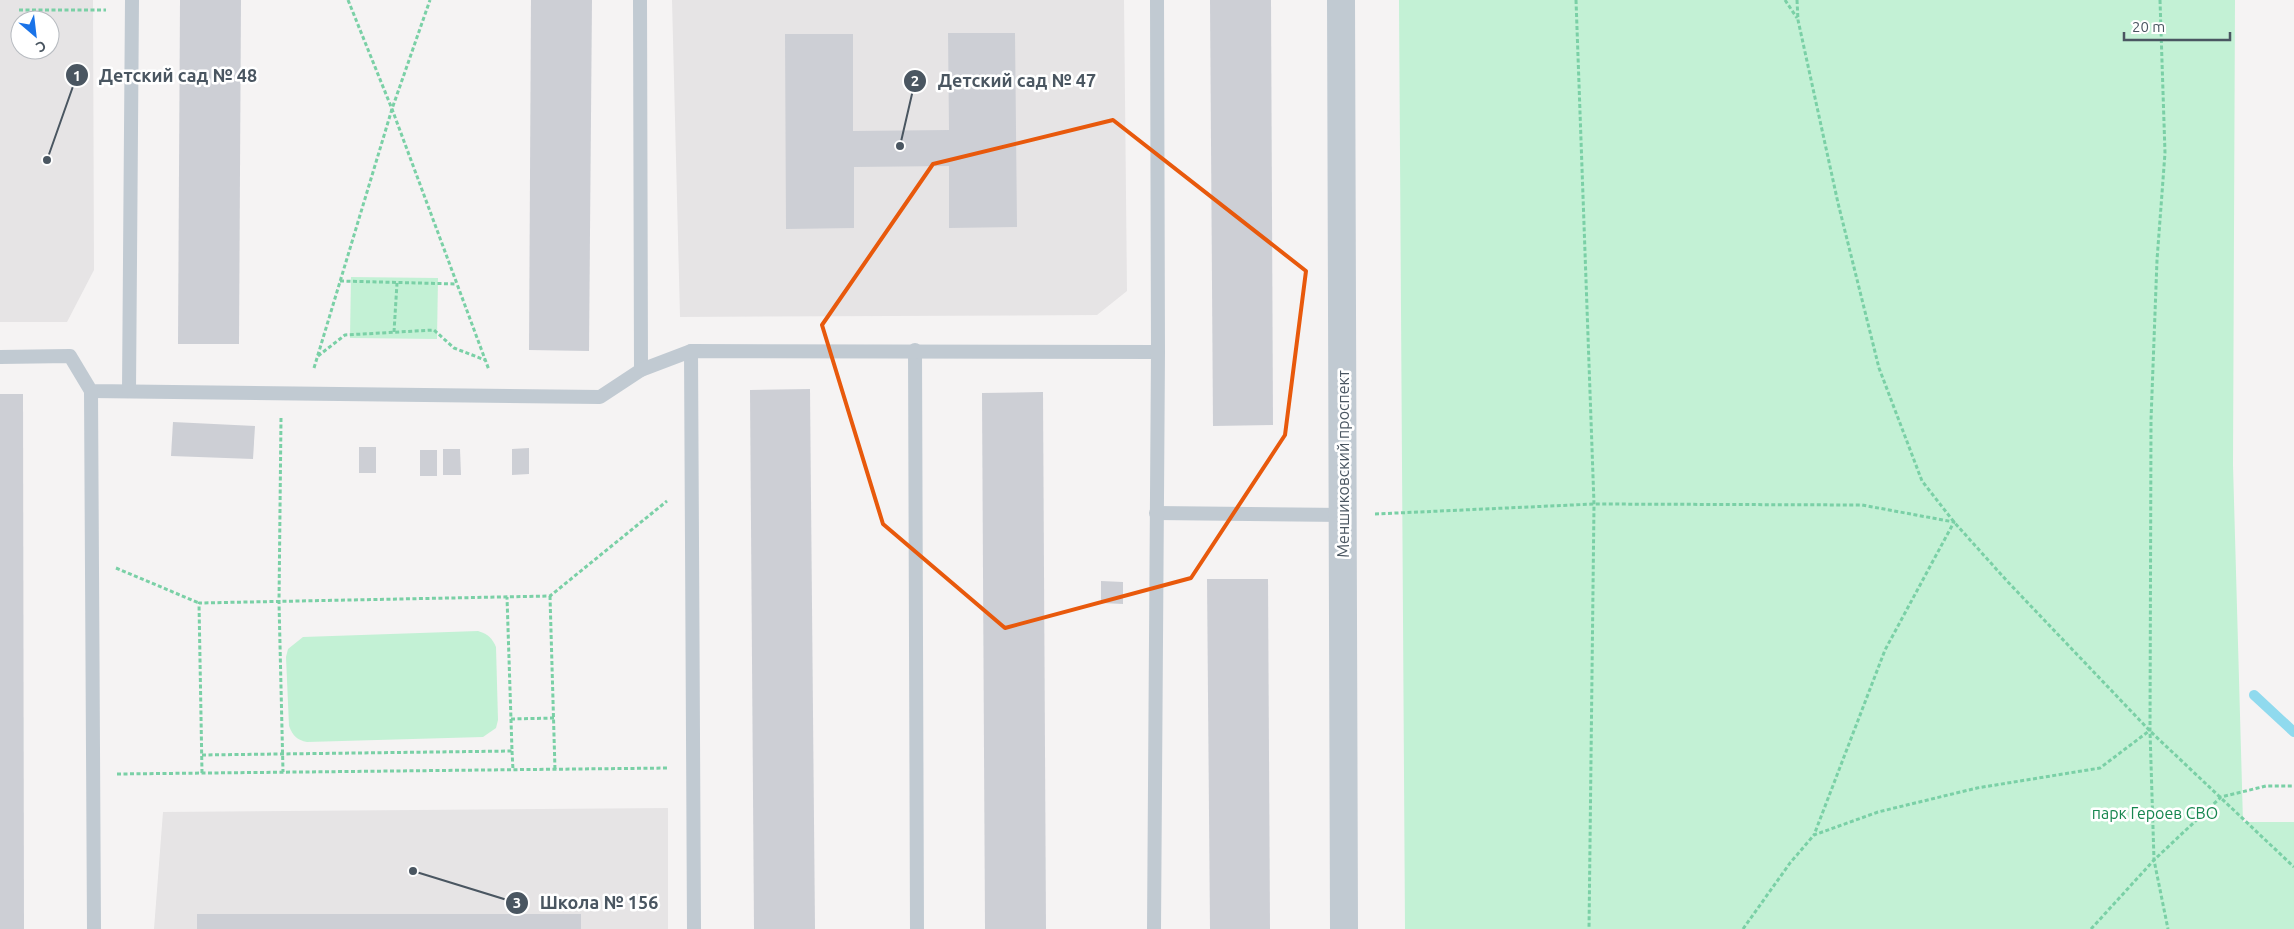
<svg xmlns="http://www.w3.org/2000/svg" width="2294" height="929" font-family="Ubuntu,sans-serif">
  <rect width="100%" height="100%" fill="#f5f3f3"/>
  <g fill="#e6e4e5" fill-rule="evenodd">
    <path d="M0,0H93L94,270L67,322H0ZM20,20H50V50H20Z"/>
    <path d="M672,0H1124L1127,291L1097,315L680,317Z"/>
    <path d="M668,808V929H154L163,812Z"/>
  </g>
  <g fill="#c3f1d5">
    <path d="M1399,0H2235L2233,465L2243,822H2294V929H1405Z"/>
    <path d="M351,277L438,278L437,339L350,338Z"/>
    <path d="M478,631C488,634 492,638 496,647L498,720L496,728L483,737L307,742C297,740 293,736 289,726L286,657L288,649L303,637Z"/>
  </g>
  <g fill="none" stroke-linecap="round" stroke-linejoin="round">
    <path stroke="#90daee" stroke-width="10" d="M2254,695L2294,732"/>
  </g>
  <g fill="#cdcfd5">
    <path d="M180,0H241L239,344H178Z"/>
    <path d="M531,0H592L589,351L529,350Z"/>
    <path d="M1210,0H1271L1273,425L1213,426Z"/>
    <path d="M948,33H1015L1017,227L949,228V166L854,167V228L786,229L785,34H853V131L949,130Z"/>
    <path d="M810,389L815,929H754L750,390Z"/>
    <path d="M1043,392L1046,929H985L982,393Z"/>
    <path d="M0,394H23L24,929H0Z"/>
    <path d="M173,422L255,426L253,459L171,456Z"/>
    <rect x="359" y="447" width="17" height="26"/>
    <path d="M529,448V474L512,475V449Z"/>
    <path d="M443,449H460L461,475H443Z"/>
    <rect x="420" y="450" width="17" height="26"/>
    <path d="M1207,579H1268L1270,929H1210Z"/>
    <path d="M1101,581L1123,582V604L1101,603Z"/>
    <rect x="197" y="914" width="384" height="15"/>
  </g>
  <g fill="none" stroke-linecap="round" stroke-linejoin="round">
    <g stroke="#7ad0a6" stroke-width="3" stroke-dasharray="4 2.5" stroke-linecap="butt">
      <path d="M348,0L392,109L489,370"/>
      <path d="M1576,0L1594,504L1589,929"/>
      <path d="M1785,0L1797,18"/>
      <path d="M1797,0L1798,20L1838,203L1879,368L1922,481L1954,522L2007,581L2150,731L2294,867"/>
      <path d="M2160,0L2165,153L2157,260L2151,420L2150,731L2154,860L2168,929"/>
      <path d="M19,10H106"/>
      <path d="M340,281L457,284"/>
      <path d="M394,332L397,283"/>
      <path d="M318,356L345,335L434,330L454,348L485,360"/>
      <path d="M314,368L392,109L430,0"/>
      <path d="M281,418L279,602L283,772"/>
      <path d="M1375,514L1594,504L1862,505L1954,522L1885,650L1814,835"/>
      <path d="M116,568L199,603"/>
      <path d="M550,596L555,770"/>
      <path d="M511,719L554,718"/>
      <path d="M512,751L513,770"/>
      <path d="M202,755L512,751L507,597"/>
      <path d="M202,773L199,603L550,596L667,501"/>
      <path d="M117,774L669,768"/>
      <path d="M1743,929L1790,863L1814,835L1878,812L1977,788L2100,768L2149,731"/>
      <path d="M2091,929L2154,860L2221,797L2266,786H2294"/>
    </g>
    <g stroke="#c1cad2" stroke-width="14">
      <path d="M640,0L641,370"/>
      <path d="M915,350L917,929"/>
      <path d="M691,351L694,929"/>
      <path d="M0,357L70,356L91,391L600,397L641,370L691,351L1158,352"/>
      <path d="M91,391L94,929"/>
      <path d="M129,391L132,0"/>
      <path d="M1156,513L1344,515"/>
      <path d="M1154,929L1158,352L1157,0"/>
    </g>
    <path stroke="#c1cad2" stroke-width="28" d="M1341,0L1344,929"/>
  </g>
  <path fill="none" stroke="#e8590c" stroke-width="4" stroke-linejoin="round" d="M1113,120L1306,271L1285,435L1191,578L1005,628L883,524L822,325L933,164Z"/>
  <g text-anchor="middle" dominant-baseline="central" stroke-width="5" stroke-linejoin="round" paint-order="stroke">
    <g font-size="16" fill="#4a5661" stroke="#fff">
      <text transform="translate(1343 464) rotate(-90)">Меншиковский проспект</text>
    </g>
    <g font-size="16" fill="#17864f" stroke="#fff">
      <text x="2155" y="813">парк Героев СВО</text>
    </g>
  </g>
  <path fill="none" stroke="#4a5661" stroke-width="2" d="M47 160L77 75M900 146L915 81M413 871L517 903"/>
  <g fill="#4a5661" stroke="#fff" stroke-width="2">
    <circle cx="47" cy="160" r="5"/>
    <circle cx="900" cy="146" r="5"/>
    <circle cx="413" cy="871" r="5"/>
    <circle cx="77" cy="75" r="12"/>
    <circle cx="915" cy="81" r="12"/>
    <circle cx="517" cy="903" r="12"/>
  </g>
  <g font-size="15" text-anchor="middle" font-weight="bold" fill="#fff">
    <text x="77" y="81">1</text>
    <text x="915" y="86">2</text>
    <text x="517" y="908">3</text>
  </g>
  <g font-size="18" text-anchor="middle" font-weight="bold" fill="#4a5661" stroke="#fff" stroke-width="5" stroke-linejoin="round" paint-order="stroke">
    <text x="178" y="82">Детский сад № 48</text>
    <text x="1017" y="87">Детский сад № 47</text>
    <text x="599" y="909">Школа № 156</text>
  </g>
  <g transform="translate(35 35) rotate(152)"><circle r="24" fill="#ffffff" stroke="#b7bbc0"/>
  <path d="M0-4L9 19L0 12L-9 19Z" fill="#1a73e8"/>
  <text y="-8" font-size="14" font-weight="bold" text-anchor="middle" fill="#4a5661">С</text>
  </g>
  <path d="M2124 32v8h106v-8" fill="none" stroke="#4a5661" stroke-width="2.5"/>
  <text x="2132" y="32" font-size="15" fill="#4a5661" stroke="#ffffff" stroke-width="4" paint-order="stroke">20 m</text>
</svg>
